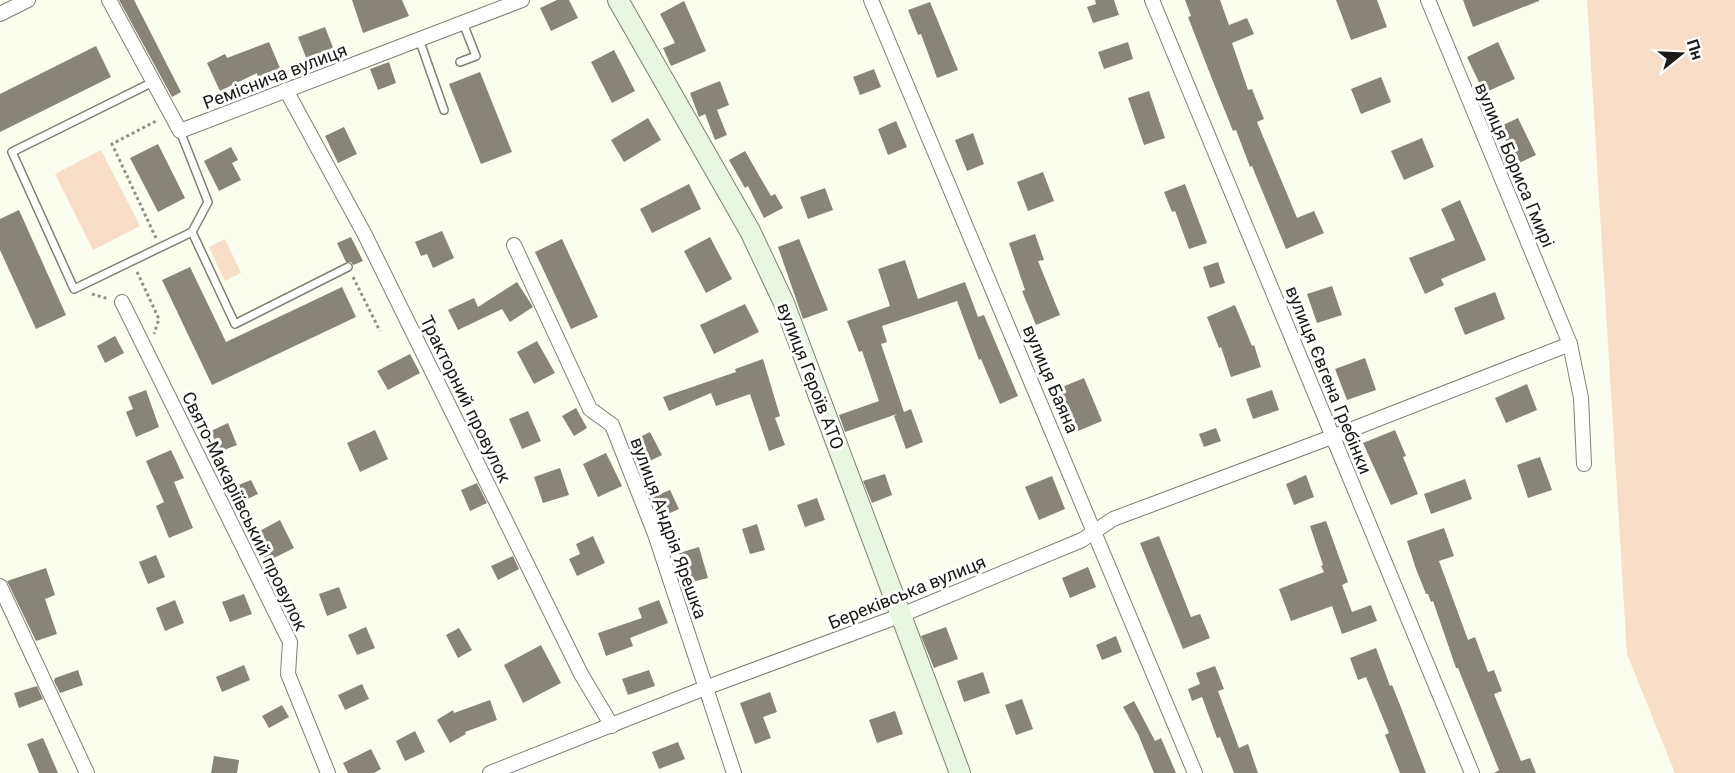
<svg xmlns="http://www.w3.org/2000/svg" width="1735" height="773" font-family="Roboto,sans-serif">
  <rect width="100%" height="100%" fill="#fbfdef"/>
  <g fill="#f9dec7">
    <path d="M1587,0H1735V773H1675L1627,654Z"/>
    <path d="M101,150L140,226L93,250L55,174Z"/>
    <path d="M225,239L241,273L225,281L209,247Z"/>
  </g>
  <g fill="#898479">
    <path d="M119,0H134L181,92L172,97Z"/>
    <path d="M352,0H402L409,16L363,33Z"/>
    <path d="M557,0H569L578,18L551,31L540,8Z"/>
    <path d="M1095,0H1114L1119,15L1093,23L1087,7L1096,4Z"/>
    <path d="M1185,0H1220L1229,25L1247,18L1254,34L1232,43L1248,90L1252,89L1264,119L1257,122L1297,218L1314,211L1324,233L1286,249L1252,166L1250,167L1236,130L1233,131L1212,79L1188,17L1191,16Z"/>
    <path d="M1336,0H1377L1387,27L1351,40Z"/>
    <path d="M1463,0H1539V1L1473,27Z"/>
    <path d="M684,1L706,51L671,66L663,48L675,43L660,14Z"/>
    <path d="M930,2L958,70L937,78L921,34L918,35L908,10Z"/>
    <path d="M325,27L334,50L307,60L298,37Z"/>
    <path d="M269,42L280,68L258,77L257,73L220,91L207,63L225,54L227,58Z"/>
    <path d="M1128,42L1133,59L1104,69L1098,52Z"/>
    <path d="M1498,42L1515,79L1484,93L1467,57Z"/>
    <path d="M96,46L111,77L0,132V94Z"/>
    <path d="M614,50L635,91L612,103L591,62Z"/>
    <path d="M389,62L396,83L378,90L370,69Z"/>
    <path d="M874,69L881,87L860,95L853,77Z"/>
    <path d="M480,72L512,152L481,164L449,84Z"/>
    <path d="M1381,77L1391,102L1361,114L1351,89Z"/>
    <path d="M720,81L729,105L717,110L727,135L715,140L705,114L699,117L690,93Z"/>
    <path d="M1149,91L1165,138L1144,145L1128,98Z"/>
    <path d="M648,118L661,140L624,162L611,140Z"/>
    <path d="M1518,118L1536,155L1517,164L1499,127Z"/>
    <path d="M896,121L907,147L888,155L878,129Z"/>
    <path d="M344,127L357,154L338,163L325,136Z"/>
    <path d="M973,133L984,164L967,171L955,140Z"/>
    <path d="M1422,138L1434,167L1404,180L1391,151Z"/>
    <path d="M158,144L185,198L158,212L130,158Z"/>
    <path d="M231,147L238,160L232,163L241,180L219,191L204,161Z"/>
    <path d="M745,151L771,196L775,194L783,208L764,218L748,186L745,188L729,160Z"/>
    <path d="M1043,172L1054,201L1028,211L1017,182Z"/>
    <path d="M689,184L701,209L652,233L640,209Z"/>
    <path d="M1185,184L1207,243L1189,249L1175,211L1172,212L1164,192Z"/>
    <path d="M825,188L833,210L808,219L800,197Z"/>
    <path d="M1460,200L1486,260L1441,279L1444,285L1425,294L1409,258L1455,240L1441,209Z"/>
    <path d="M19,210L66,315L36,329L0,250V219Z"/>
    <path d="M442,231L454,258L433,268L427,254L421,256L415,242Z"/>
    <path d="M1035,234L1044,260L1038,261L1060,315L1036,325L1022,291L1025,290L1009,243Z"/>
    <path d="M351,237L363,261L353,265L351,262H346L337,243Z"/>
    <path d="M710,237L732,279L706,293L684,251Z"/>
    <path d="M562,239L598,317L571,329L535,252Z"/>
    <path d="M799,239L828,310L803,319L778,247Z"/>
    <path d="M905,260L918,299L965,282L978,317L984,315L1018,396L1000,404L981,359L979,360L957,301L882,326L887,342L881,344L904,412L911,409L923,442L906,449L894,416L897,414L845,432L839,415L879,401L862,351L859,352L847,321L890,306L878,269Z"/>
    <path d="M1218,262L1225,283L1210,288L1203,267Z"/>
    <path d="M190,267L226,342L342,287L356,317L212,385L162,280Z"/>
    <path d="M517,282L533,307L510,322L502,309L458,330L448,310L474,298L478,307Z"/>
    <path d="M1332,286L1342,315L1317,323L1307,294Z"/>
    <path d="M1495,292L1505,319L1465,335L1454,308Z"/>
    <path d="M745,304L759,332L714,354L700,325Z"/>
    <path d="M1235,305L1252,346L1254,345L1261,367L1231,377L1221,347L1219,348L1207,317Z"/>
    <path d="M115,336L124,353L105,363L97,346Z"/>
    <path d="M537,341L555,373L534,384L517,352Z"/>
    <path d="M410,354L420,373L388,390L377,371Z"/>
    <path d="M1365,358L1376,390L1347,400L1335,369Z"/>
    <path d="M763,359L780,416L775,418L785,445L769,451L750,394L716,406L711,393L669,411L663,397L736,372L735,369Z"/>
    <path d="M1084,378L1102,421L1078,431L1060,388Z"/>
    <path d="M1527,384L1537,410L1506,423L1495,398Z"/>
    <path d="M146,390L159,427L136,437L126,412L133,409L128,397Z"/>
    <path d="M1272,390L1279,410L1253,419L1246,399Z"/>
    <path d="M576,408L587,428L574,436L562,416Z"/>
    <path d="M528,411L541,441L522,449L509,419Z"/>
    <path d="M228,423L237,445L219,452L211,431Z"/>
    <path d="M1216,428L1221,441L1204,447L1199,434Z"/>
    <path d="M375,430L388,459L360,472L347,443Z"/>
    <path d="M1395,430L1406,456L1403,457L1418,494L1391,505L1363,443Z"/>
    <path d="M650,432L662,455L644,464L632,441Z"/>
    <path d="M171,450L184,478L174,482L193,528L169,538L156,506L164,502L146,461Z"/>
    <path d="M606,453L622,486L598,497L583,464Z"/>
    <path d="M1540,457L1552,490L1528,498L1517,465Z"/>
    <path d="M560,468L569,495L543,503L534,477Z"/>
    <path d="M885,474L892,495L872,503L863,481Z"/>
    <path d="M1306,475L1314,497L1294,505L1286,484Z"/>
    <path d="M1052,476L1065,509L1039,520L1025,487Z"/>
    <path d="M1465,479L1472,499L1431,514L1424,494Z"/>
    <path d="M251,480L258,494L243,501L236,486Z"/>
    <path d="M477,483L487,503L470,511L461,490Z"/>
    <path d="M670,490L679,509L661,517L653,497Z"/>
    <path d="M817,498L825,520L805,527L797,505Z"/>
    <path d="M280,520L294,548L266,562L252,535Z"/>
    <path d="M1326,521L1348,582L1342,585L1352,612L1371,605L1377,621L1342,634L1332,606L1291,621L1279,589L1324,572L1321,566L1323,565L1310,526Z"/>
    <path d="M757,524L765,550L750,554L742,529Z"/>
    <path d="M1444,528L1454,556L1439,561L1468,640L1475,637L1488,672L1494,670L1502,691L1494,694L1521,761L1530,758L1536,773H1494L1499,770L1458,668H1456L1433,601L1431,602L1428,594H1426L1416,569L1407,541Z"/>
    <path d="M593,536L605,563L577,576L569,559L580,554L576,544Z"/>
    <path d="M1159,536L1191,617L1200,614L1210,638L1183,649L1140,543Z"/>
    <path d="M699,547L708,578L688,583L679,553Z"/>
    <path d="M156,555L165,577L148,584L139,562Z"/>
    <path d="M513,556L519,569L498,580L491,566Z"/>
    <path d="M1088,567L1096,587L1070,598L1062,578Z"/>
    <path d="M46,568L55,595L45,599L57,634L36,641L7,581Z"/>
    <path d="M339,587L347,608L327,616L319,594Z"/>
    <path d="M244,594L252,614L230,622L222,602Z"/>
    <path d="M175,600L184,623L165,631L156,608Z"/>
    <path d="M659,600L668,623L630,638L633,646L606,656L598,633L642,618L638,608Z"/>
    <path d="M366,627L375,648L357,655L348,635Z"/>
    <path d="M946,627L958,659L934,668L921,636Z"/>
    <path d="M459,628L472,650L458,658L446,635Z"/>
    <path d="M1116,636L1122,652L1102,660L1096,645Z"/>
    <path d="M541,645L561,683L523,703L504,665Z"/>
    <path d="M1376,648L1390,686L1392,685L1402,710L1426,773H1400L1385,735L1389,733L1366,677L1358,680L1350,658Z"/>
    <path d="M244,665L250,680L222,692L216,677Z"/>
    <path d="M1215,666L1224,689L1218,691L1239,748L1248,744L1258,773H1234L1220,737L1217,738L1202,697L1192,701L1188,689L1200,684L1196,673Z"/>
    <path d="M78,670L83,685L60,693L54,681L55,678Z"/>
    <path d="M649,670L655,686L628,695L622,679Z"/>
    <path d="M983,672L990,693L964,702L957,681Z"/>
    <path d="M362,684L369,699L345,710L338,695Z"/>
    <path d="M37,686L43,699L19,708L14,693Z"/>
    <path d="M770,692L777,712L763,717L771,738L755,744L740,703Z"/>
    <path d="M1022,699L1033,729L1016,735L1005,705Z"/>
    <path d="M490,700L497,720L465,732L466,734L450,743L437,720L453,710L454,713Z"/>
    <path d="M1134,701L1155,741L1161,738L1176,773H1154L1138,734L1123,707Z"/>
    <path d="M282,705L289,717L269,728L262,716Z"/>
    <path d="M895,711L903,734L877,743L869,720Z"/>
    <path d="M415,731L425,752L405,761L396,741Z"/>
    <path d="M43,738L58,773H39L27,744Z"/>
    <path d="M678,742L685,759L659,769L652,752Z"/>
    <path d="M371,749L381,769L374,773H348L343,763Z"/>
    <path d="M214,756L239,760L237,773H211Z"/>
  </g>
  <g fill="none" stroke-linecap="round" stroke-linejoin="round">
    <defs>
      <g id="lane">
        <path d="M419,39L444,110"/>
        <path d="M460,62L476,56L463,23"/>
        <path d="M153,82L12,152L74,289L192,232L208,202L180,131"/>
        <path d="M192,232L235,324L348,267"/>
      </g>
      <g id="street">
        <path d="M109,0L180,131L522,0"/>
        <path d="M871,0L1195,773"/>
        <path d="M1152,0L1472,773"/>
        <path d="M1428,0L1570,344L1581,398L1584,464"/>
        <path d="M0,14L28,0"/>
        <path d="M286,90L365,235L581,674L612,726"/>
        <path d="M514,245L590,409L612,425L655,534L734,773"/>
        <path d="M122,302L290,642L288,674L328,773"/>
        <path d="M0,586L87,773"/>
        <path d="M490,773L705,688L894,618L1082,540L1113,519L1345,432L1570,344"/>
      </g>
      <path id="secondary" d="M618,0L750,231L784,303L960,773"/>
    </defs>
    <use href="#lane" stroke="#7f8074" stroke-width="10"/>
    <use href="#street" stroke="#7f8074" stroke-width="16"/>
    <use href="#secondary" stroke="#7f8074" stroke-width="22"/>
    <g stroke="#909188" stroke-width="3" stroke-dasharray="3 3" stroke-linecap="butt">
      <path d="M156,238L112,144L158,120"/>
      <path d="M137,272L159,319L154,334"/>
      <path d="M353,277L380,331"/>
      <path d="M92,294L109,299"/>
    </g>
    <use href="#lane" stroke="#fff" stroke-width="7"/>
    <use href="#street" stroke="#fff" stroke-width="14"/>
    <use href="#secondary" stroke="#e8f6e2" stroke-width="20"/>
  </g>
  <g text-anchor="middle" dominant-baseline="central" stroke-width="6" stroke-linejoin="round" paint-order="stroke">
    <g font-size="18" fill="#1a1b16" stroke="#fff">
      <text transform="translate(275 76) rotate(-21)">Реміснича вулиця</text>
      <text transform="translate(1515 165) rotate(67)">вулиця Бориса Гмирі</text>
      <text transform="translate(811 376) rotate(69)">вулиця Героїв АТО</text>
      <text transform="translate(1051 379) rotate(67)">вулиця Баяна</text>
      <text transform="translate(1329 380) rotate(68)">вулиця Євгена Гребінки</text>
      <text transform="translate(466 399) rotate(64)">Тракторний провулок</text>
      <text transform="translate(245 511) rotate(64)">Свято-Макаріївський провулок</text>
      <text transform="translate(669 528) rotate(70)">вулиця Андрія Ярешка</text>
      <text transform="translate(907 592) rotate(-22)">Береківська вулиця</text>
    </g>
  </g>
  <g transform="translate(1681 54) rotate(72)" stroke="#ffffff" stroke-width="4.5" paint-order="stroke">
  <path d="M0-4.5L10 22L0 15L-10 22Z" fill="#1a1b16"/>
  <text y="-9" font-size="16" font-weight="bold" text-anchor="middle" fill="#1a1b16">Пн</text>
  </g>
</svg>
